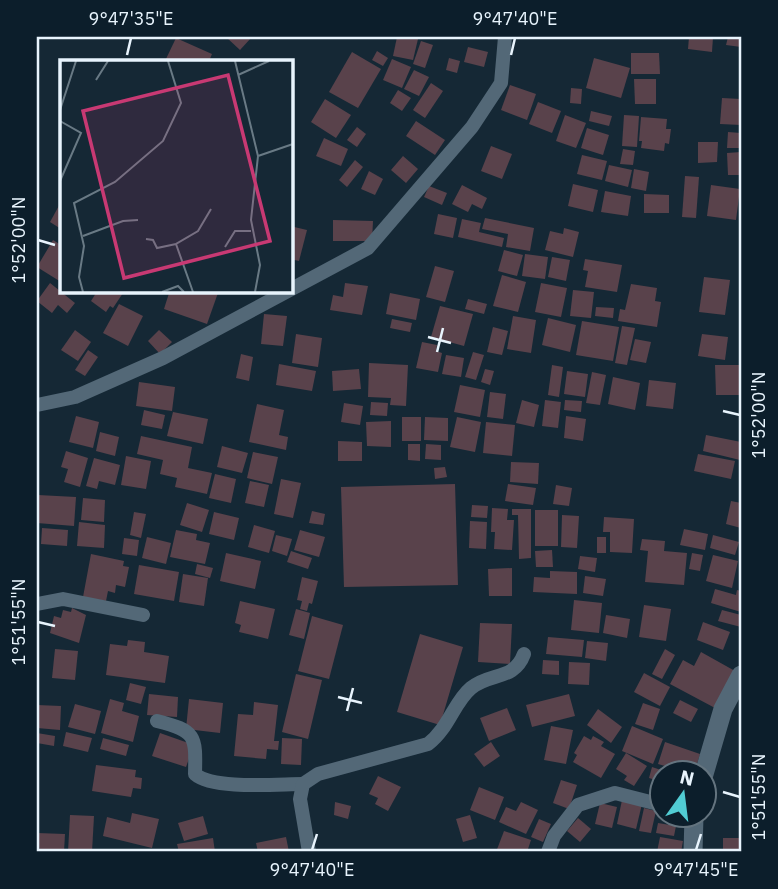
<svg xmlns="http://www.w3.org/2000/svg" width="778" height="889" font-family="'IBM Plex Sans',sans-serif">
  <rect width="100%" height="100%" fill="#152835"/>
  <g fill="#59424b">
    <path d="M226,37H250L251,38L240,50Z"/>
    <path d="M397,37L418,39L413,60L393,56Z"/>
    <path d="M689,37H713L712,52L688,49Z"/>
    <path d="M728,37H741V47L726,45Z"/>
    <path d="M176,38L212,54L209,61H165Z"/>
    <path d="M421,41L433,45L425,68L413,64Z"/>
    <path d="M468,47L488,52L484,67L464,62Z"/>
    <path d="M377,51L388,58L383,66L372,60Z"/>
    <path d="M352,52L381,69L358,108L329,92Z"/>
    <path d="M631,53H659L660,74H631Z"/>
    <path d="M449,58L460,61L457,73L446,70Z"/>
    <path d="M594,58L630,68L621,98L586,88Z"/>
    <path d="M392,59L411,67L402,88L383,80Z"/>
    <path d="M414,70L429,77L419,96L404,89Z"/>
    <path d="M634,79H656V104H635Z"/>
    <path d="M431,83L443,91L425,118L413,110Z"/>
    <path d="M510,85L536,94L527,120L501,110Z"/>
    <path d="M571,88L582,89L581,104L570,103Z"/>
    <path d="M398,90L411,98L402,111L390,103Z"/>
    <path d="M722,98L741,99V125L720,124Z"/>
    <path d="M325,99L351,115L336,138L311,122Z"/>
    <path d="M538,102L561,111L552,133L529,124Z"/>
    <path d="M591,111L612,116L609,126L589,121Z"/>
    <path d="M565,115L586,123L576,148L556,141Z"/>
    <path d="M624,115L639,116L637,147L622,146Z"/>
    <path d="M641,117L667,119L666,129H671L669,144L665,143L664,151L641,148L642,141H639Z"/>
    <path d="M416,121L445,140L435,155L406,136Z"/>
    <path d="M357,127L366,134L357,147L347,140Z"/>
    <path d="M587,128L609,135L603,155L581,148Z"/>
    <path d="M728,132L741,133V148H727Z"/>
    <path d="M324,138L348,149L341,166L316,156Z"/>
    <path d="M698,142H718L717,162L698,163Z"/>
    <path d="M491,146L512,154L502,179L481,171Z"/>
    <path d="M623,149L635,151L633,165L620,164Z"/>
    <path d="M741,152V175H728L727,153Z"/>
    <path d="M582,155L607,161L602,180L577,174Z"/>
    <path d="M403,156L418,169L406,183L391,170Z"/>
    <path d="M355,160L363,167L347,187L339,180Z"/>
    <path d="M609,165L632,170L628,187L605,181Z"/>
    <path d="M634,169L649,172L646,191L631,188Z"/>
    <path d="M369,171L383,179L375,195L361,189Z"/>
    <path d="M685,176L699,177L696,218L682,217Z"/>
    <path d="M573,184L598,190L593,212L568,206Z"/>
    <path d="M462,185L487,198L482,209L472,204L468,212L452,204Z"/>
    <path d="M711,185L740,189L736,220L707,216Z"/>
    <path d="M429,186L447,193L442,205L424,197Z"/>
    <path d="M605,191L631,196L628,216L601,212Z"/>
    <path d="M644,194L669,195V213H644Z"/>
    <path d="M61,202V229L50,222Z"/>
    <path d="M438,214L457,218L453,238L434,234Z"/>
    <path d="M485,218L534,228L530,251L506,247L508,234L482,229Z"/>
    <path d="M462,219L481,223L479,232L504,238L502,247L458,237Z"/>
    <path d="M333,220L373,221L372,241H333Z"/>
    <path d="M290,226L307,230L299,261L290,259Z"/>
    <path d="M564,228L579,232L573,257L545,250L550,231L563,234Z"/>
    <path d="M53,240L61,245V282L37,267Z"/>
    <path d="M504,250L523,255L517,276L498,271Z"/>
    <path d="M525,254L548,257L545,279L522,276Z"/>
    <path d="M552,257L570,260L566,281L548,277Z"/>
    <path d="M585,259L622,265L617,292L585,287L588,271L583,270Z"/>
    <path d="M435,266L454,271L445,302L426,297Z"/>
    <path d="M502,275L526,282L518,312L493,306Z"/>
    <path d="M704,277L730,280L725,315L699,312Z"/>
    <path d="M50,283L75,303L67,313L58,305L52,313L37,301Z"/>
    <path d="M345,283L368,286L362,315L330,310L333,295L343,297Z"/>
    <path d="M541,283L567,288L561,317L535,312Z"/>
    <path d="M631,284L657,288L655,301L661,302L657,327L618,321L620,309L625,310Z"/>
    <path d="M98,290H118L123,293L113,308L110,306L106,312L91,301Z"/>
    <path d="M170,290H219L207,324L164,309Z"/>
    <path d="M573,290L594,292L591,318L570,316Z"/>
    <path d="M390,293L420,299L416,320L386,314Z"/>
    <path d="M468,299L487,304L484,314L465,309Z"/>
    <path d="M119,304L143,316L128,346L103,333Z"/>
    <path d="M440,306L473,314L464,346L431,337Z"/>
    <path d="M596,307L614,308L613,318L595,316Z"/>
    <path d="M264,314L287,316L283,346L261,344Z"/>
    <path d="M513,316L536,320L531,353L507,349Z"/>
    <path d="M548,318L576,325L570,352L542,345Z"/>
    <path d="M392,319L412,323L410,332L390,328Z"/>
    <path d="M582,321L619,327L613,361L576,355Z"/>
    <path d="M622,326L635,328L627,365L615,363Z"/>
    <path d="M493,327L508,331L502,355L487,352Z"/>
    <path d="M75,330L91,342L78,361L61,350Z"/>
    <path d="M159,330L172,342L160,354L148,341Z"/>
    <path d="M296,334L322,338L318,367L292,363Z"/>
    <path d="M702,334L728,337L725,360L698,356Z"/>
    <path d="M635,339L651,342L646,363L630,360Z"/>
    <path d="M422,342L437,345L436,351L442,353L438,372L416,368Z"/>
    <path d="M88,350L98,357L85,376L75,370Z"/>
    <path d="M473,352L484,355L476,380L465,377Z"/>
    <path d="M241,354L253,357L249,381L236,378Z"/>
    <path d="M446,355L464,358L461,377L442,374Z"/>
    <path d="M369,363L408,365L406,406L390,405L391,398L368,397Z"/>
    <path d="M279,364L316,371L312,391L276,385Z"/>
    <path d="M552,365L563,367L559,397L548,395Z"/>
    <path d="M715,365H741V395H716Z"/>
    <path d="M359,369L361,389L333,391L332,371Z"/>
    <path d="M485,369L494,371L490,385L481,382Z"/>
    <path d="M567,371L588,374L585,397L564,394Z"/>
    <path d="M592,372L606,375L600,405L586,403Z"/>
    <path d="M613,377L640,383L635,410L608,404Z"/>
    <path d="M649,380L676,383L673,409L646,406Z"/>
    <path d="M139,382L175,387L172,411L136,406Z"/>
    <path d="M460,385L485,390L480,417L454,412Z"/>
    <path d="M490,392L506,394L503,419L487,417Z"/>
    <path d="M522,400L539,405L534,427L516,423Z"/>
    <path d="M545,400L561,402L558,428L542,426Z"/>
    <path d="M565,400L582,401L581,412L564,410Z"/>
    <path d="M371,402L388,403L387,416L370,415Z"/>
    <path d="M344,403L363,406L360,425L341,422Z"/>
    <path d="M257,404L284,410L279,435L288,437L286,450L249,442Z"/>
    <path d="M144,410L165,415L162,429L141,425Z"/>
    <path d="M173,412L208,419L203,444L167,436Z"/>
    <path d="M76,416L99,422L93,448L69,442Z"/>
    <path d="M566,416L586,419L583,441L564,438Z"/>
    <rect x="402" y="417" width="19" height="24"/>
    <path d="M425,417L448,418V441L424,440Z"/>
    <path d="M457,417L481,422L475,452L450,447Z"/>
    <path d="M391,421V447L367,446L366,422Z"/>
    <path d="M486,422L515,425L512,456L483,453Z"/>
    <path d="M100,432L119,437L115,456L96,451Z"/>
    <path d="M706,435L741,442L740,460L703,451Z"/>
    <path d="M141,436L192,447L188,468L212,473L207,494L175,487L177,478L160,474L163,460L137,454Z"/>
    <path d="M338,441L362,442V461H338Z"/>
    <path d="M408,444H420V461L408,460Z"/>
    <path d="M426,444L441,445V460L425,459Z"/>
    <path d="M222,446L248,453L242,473L217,467Z"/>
    <path d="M66,451L88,458L80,487L64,482L68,469L61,467Z"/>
    <path d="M253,452L278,457L272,484L247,478Z"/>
    <path d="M698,454L735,461L731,479L694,471Z"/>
    <path d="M126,456L151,461L146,489L121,485Z"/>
    <path d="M94,458L120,465L115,485L99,481L97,489L86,486Z"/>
    <path d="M511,462L539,463L538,484L510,482Z"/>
    <path d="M445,467L447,477L435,479L434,468Z"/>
    <path d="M215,474L236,479L231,503L209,498Z"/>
    <path d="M281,479L301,483L293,518L274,514Z"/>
    <path d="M250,481L269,485L264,507L245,503Z"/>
    <path d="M455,484L458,585L344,587L341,487Z"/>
    <path d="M508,484L536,488L533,505L505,501Z"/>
    <path d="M556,485L572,488L569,506L553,504Z"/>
    <path d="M38,495L76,497L74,526L37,523Z"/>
    <path d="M83,498L105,500L104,522L81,520Z"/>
    <path d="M731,501L741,503V528L726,524Z"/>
    <path d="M187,503L209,510L202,532L180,525Z"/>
    <path d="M472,505L488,506L487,518L471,517Z"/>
    <path d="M492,508L508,509L507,520H514L512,550L494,549L495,532H491Z"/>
    <path d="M512,509H531V558L519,559L518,515H512Z"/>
    <rect x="535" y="510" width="23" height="36"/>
    <path d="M312,511L325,514L323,525L309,523Z"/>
    <path d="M134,512L146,514L141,538L130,535Z"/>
    <path d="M214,512L239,518L234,540L209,534Z"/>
    <path d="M562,515L579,516L577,548L561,547Z"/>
    <path d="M604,517L634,519L632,553L610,552V532H603Z"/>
    <path d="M470,521L487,522L486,549L469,548Z"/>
    <path d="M79,522L105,525L104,548L77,546Z"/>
    <path d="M254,525L275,531L269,553L248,547Z"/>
    <path d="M42,528L68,530L67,546L41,544Z"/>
    <path d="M684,529L708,534L705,550L680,545Z"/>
    <path d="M176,530L197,534L196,540L210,543L205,564L170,557Z"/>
    <path d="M300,530L325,537L319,557L294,550Z"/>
    <path d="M276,535L292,539L287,556L272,551Z"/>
    <path d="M713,535L739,542L735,555L710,548Z"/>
    <path d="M147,537L171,543L166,564L142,558Z"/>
    <rect x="597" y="537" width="9" height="16"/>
    <path d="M124,538L139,540L137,556L122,554Z"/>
    <path d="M642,539L665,541L664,551L687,553L684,585L645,582L648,551L640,550Z"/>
    <path d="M552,550L553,567H536L535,551Z"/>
    <path d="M291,551L312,558L308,569L287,562Z"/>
    <path d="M226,553L261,561L255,589L220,581Z"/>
    <path d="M692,553L703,555L700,571L689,569Z"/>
    <path d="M91,554L124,561L123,566L129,567L125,587L116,585L115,593L108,591L106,601L83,597Z"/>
    <path d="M713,555L738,561L732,588L706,581Z"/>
    <path d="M580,556L597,558L595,572L578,569Z"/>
    <path d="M197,564L213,568L210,578L195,574Z"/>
    <path d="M139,565L179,572L174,601L134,594Z"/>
    <path d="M512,568V596H489L488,569Z"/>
    <path d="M550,571L577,572V594L533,592L534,577L550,578Z"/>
    <path d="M183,574L208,578L204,606L179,602Z"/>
    <path d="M585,576L606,579L603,596L583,593Z"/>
    <path d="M302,577L318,581L312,604L309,603L307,611L300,609L302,601L297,600Z"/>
    <path d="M715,589L736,595L737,590L741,591V612L711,603Z"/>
    <path d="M574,600L602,603L599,633L571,630Z"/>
    <path d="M240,601L275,609L268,639L239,632L241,625L235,623Z"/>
    <path d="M644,605L671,609L666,641L639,637Z"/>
    <path d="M72,608L86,615L79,643L50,633L54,616L61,618L63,610L71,612Z"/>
    <path d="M296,609L310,613L304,639L289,635Z"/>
    <path d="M722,610L741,615V627L718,621Z"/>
    <path d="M606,615L630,619L627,638L603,633Z"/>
    <path d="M312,616L343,625L329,679L298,671Z"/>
    <path d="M703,622L730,632L723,650L697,640Z"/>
    <path d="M480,623L512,624L510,664L478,662Z"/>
    <path d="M420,634L463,647L440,725L397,712Z"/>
    <path d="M548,637L584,640L582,657L546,654Z"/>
    <path d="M128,640L145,642L144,652L169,656L165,683L106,675L110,644L127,646Z"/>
    <path d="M587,641L608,643L606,661L585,658Z"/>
    <path d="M55,649L78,651L75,680L52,678Z"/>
    <path d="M665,649L675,655L662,679L652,674Z"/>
    <path d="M701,652L735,671L715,708L670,684L683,660L694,666Z"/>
    <path d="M543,660L559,661V675L542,674Z"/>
    <path d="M569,662L590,663L589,685L568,684Z"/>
    <path d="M644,673L670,687L660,706L634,692Z"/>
    <path d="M296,674L322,680L308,739L282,732Z"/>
    <path d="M130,683L146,687L141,704L126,700Z"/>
    <path d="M149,694L178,697L177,717L147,715Z"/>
    <path d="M569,694L575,716L532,727L526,705Z"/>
    <path d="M110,699L124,703L122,711L139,716L133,742L101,733Z"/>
    <path d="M189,699L223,703L220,733L186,729Z"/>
    <path d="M680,700L698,709L691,722L673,713Z"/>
    <path d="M254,702L278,705L274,741H279L278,750L267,749L266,759L234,756L238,714L253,715Z"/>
    <path d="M643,703L660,709L653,730L635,724Z"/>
    <path d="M75,704L101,711L95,734L68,727Z"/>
    <path d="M37,705L61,706L60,730L37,728Z"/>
    <path d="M507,708L516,730L489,741L480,718Z"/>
    <path d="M598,709L622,727L611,743L587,725Z"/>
    <path d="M551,726L573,730L566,764L544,760Z"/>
    <path d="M632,726L663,739L653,764L622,751Z"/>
    <path d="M66,732L92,738L88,752L63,746Z"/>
    <path d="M37,733L55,736L54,746L37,743Z"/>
    <path d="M160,733L194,745L186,767L152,756Z"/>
    <path d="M584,736L591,740L593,736L604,742L601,746L615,754L601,778L573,762L577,755L574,753Z"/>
    <path d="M103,738L129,745L126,756L100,749Z"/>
    <path d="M282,738L302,739L301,765L281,764Z"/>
    <path d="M491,742L500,756L484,767L474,754Z"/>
    <path d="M665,742L700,754L694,774H662V782L649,778L652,767L670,773L672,768L658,764Z"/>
    <path d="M626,753L647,766L634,786L624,780L627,776L616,769Z"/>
    <path d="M96,765L136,770L135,777L142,778L141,789L133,788L131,797L92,791Z"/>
    <path d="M378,776L401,787L388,811L375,804L378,798L369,794Z"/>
    <path d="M561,780L577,785L569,809L553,803Z"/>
    <path d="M479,787L504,797L495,820L470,810Z"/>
    <path d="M622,800L642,804L636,829L617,824Z"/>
    <path d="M335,802L351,806L348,819L334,815Z"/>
    <path d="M521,802L538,810L526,834L499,822L506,807L516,811Z"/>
    <path d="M600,803L617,807L612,828L595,824Z"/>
    <path d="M644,808L656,811L651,833L639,831Z"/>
    <path d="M132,813L159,819L152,848L103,836L107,817L130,823Z"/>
    <path d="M70,815L94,816L92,852H68Z"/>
    <path d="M470,815L477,838L463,842L456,819Z"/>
    <path d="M203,816L208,834L184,841L178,823Z"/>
    <path d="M578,818L591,829L580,842L567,831Z"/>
    <path d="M539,819L551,824L543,842L531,837Z"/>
    <path d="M658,823L676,826L674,836L656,833Z"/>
    <path d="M504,831L531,840L527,852H496Z"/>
    <path d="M37,833L65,834L64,852H40Z"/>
    <path d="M286,837L289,852H258L256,843Z"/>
    <path d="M660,837L683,841L681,852H657Z"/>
    <path d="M213,838L215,852H179L177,844Z"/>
    <rect x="723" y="838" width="18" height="14"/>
  </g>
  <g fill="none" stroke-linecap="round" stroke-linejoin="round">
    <g stroke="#536877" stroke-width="14">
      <path d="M37,405L75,397L163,358L368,248L472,127L501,83L505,37"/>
      <path d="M37,604L63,599L143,615"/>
      <path d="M157,721C196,731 196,735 195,774C213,790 278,784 303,784"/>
      <path d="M309,852L300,799L303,784L318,774L428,744C449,728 454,702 471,688C490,672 514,681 524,654"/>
      <path d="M548,852L554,836L578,805L615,793L662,805"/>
    </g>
    <g stroke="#536877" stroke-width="19">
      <path d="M704,774L723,709L741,675"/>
      <path d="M693,852L694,816"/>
    </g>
  </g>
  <path fill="none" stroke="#e8f4fd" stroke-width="2.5" d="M127,55L131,38M511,55L515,38M38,240L55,245M428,337L451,343M437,352L443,328M723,411L740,415M38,622L55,626M338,697L362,703M347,711L353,688M723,792L740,797M312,850L317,834M696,850L701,834"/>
  <g transform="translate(60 60)">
    <rect width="233" height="233" fill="#152835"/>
    <path fill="none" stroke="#697a85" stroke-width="2" d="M175,1L198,96L191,160L200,205L195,232M178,15L209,1M36,20L48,1M0,50L16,1M0,61L21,73L0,121M198,96L233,84M23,176L63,161L78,160M86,179L93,180L97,188L116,184M165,187L175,171H191M23,232L19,217L24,186L14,143L55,122L103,81L121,43L108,1M102,232L118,226L124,232M133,232L116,184L138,171L151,149"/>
    <path fill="#c83973" fill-opacity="0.15" stroke="#c83973" stroke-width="3.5" d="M168,15L210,181L64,218L23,51Z"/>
    <rect width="233" height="233" fill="none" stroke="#e8f4fd" stroke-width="3.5"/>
  </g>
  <rect width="778" height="889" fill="none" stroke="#0c1e2b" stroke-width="77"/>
  <g transform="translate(683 794) rotate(14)"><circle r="33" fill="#0c1e2b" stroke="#64747f" stroke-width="2"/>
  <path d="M0-5L12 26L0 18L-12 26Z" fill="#51ccd3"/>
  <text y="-10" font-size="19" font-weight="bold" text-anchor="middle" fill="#e8f4fd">N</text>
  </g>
  <rect x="38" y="38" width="702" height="812" fill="none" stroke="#e8f4fd" stroke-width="2.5"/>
  <g font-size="18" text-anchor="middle" fill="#e8f4fd">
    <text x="131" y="25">9°47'35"E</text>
    <text x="515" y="25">9°47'40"E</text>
    <text transform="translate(19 240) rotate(-90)" y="6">1°52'00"N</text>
    <text transform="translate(759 415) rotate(-90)" y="6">1°52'00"N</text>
    <text transform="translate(19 622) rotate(-90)" y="6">1°51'55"N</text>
    <text transform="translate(759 797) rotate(-90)" y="6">1°51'55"N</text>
    <text x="312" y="876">9°47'40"E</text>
    <text x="696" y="876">9°47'45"E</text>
  </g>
</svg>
